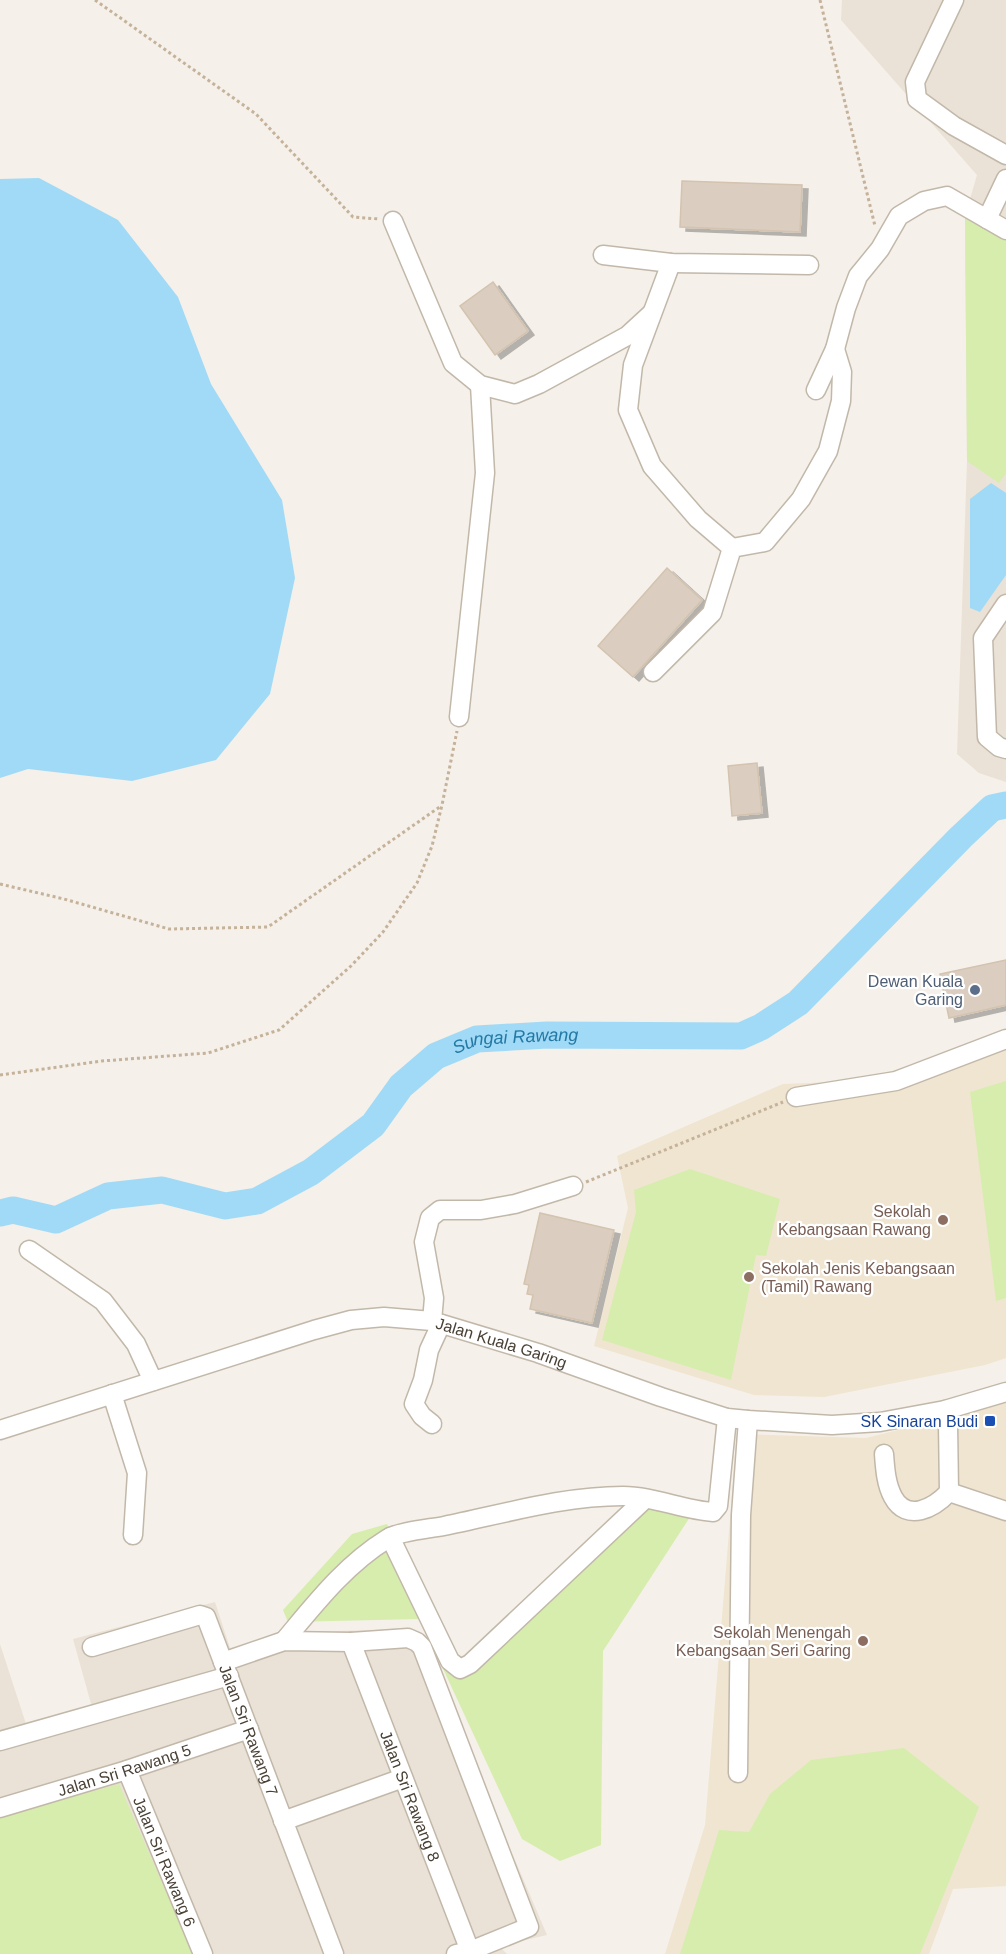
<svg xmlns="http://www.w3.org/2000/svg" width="1006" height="1954" font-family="Helvetica,sans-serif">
  <defs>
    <filter id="shadow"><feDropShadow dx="6" dy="4" stdDeviation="0" flood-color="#0004"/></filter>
  </defs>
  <rect width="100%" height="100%" fill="#f5f0e9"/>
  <g fill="#eae2d6">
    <path d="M842,0H1006V782L979,773L957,754L967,461L965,216L977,175L841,20Z"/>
    <path d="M215,1602L230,1648L305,1632L408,1629L420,1637L547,1935L499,1946L507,1954H0V1644L28,1730L93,1711L73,1639Z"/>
  </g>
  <g fill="#f0e5d1">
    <path d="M1006,1035V1358L985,1365L824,1397L754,1395L594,1346L628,1208L617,1156L783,1084L860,1081Z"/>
    <path d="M1006,1403V1886L953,1889L929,1954H665L705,1825L737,1434L866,1438Z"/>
  </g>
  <g fill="#d6edae">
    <path d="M965,216L1006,238V473L999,483L967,461Z"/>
    <path d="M1006,1081V1298L996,1301L970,1092Z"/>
    <path d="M690,1169L780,1199L766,1256L756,1255L731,1380L602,1340L636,1212L634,1190Z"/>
    <path d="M641,1505L690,1517L603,1651L601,1845L560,1861L522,1839L420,1619L288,1622L283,1610L352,1534L387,1524L459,1676Z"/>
    <path d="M904,1748L979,1807L920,1954H680L719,1830L749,1832L770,1794L811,1760Z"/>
    <path d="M119,1784L193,1954H0V1817Z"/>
  </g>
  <g fill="#a1daf6">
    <path d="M39,178L118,220L178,297L211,384L282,500L295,578L270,694L216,760L132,781L28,769L0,778V179Z"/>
    <path d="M991,483L1006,493V575L980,612L970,608V499Z"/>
  </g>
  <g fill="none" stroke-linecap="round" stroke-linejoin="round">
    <path stroke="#a1daf6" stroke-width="27" id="s1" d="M0,1213L13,1210L56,1220L108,1196L162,1190L225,1206L257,1201L311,1172L373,1125L401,1086L436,1056L477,1039L547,1035L741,1036L761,1027L798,1003L961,837L992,808L1006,805"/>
  </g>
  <g fill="#dbcec0" stroke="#d3c3af" stroke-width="1.5" filter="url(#shadow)">
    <path d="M682,181L802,185L800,232L680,227Z"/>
    <path d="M493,282L528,331L495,355L460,306Z"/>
    <path d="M667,568L702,600L633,677L598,646Z"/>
    <path d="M757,763L762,813L732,816L728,766Z"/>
    <path d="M1006,960V1005L949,1018L940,974Z"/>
    <path d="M540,1213L614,1230L592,1323L530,1309L533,1295L527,1294L529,1285L524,1284Z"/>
  </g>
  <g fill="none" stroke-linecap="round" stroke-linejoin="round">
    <defs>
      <g id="minor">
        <path d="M954,0L915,82L917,99L954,126L1006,155"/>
        <path d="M987,219L1006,179"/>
        <path d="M393,221L453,363L480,385L515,394L539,384L627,336L652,313"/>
        <path d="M603,255L671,263L809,265"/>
        <path d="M671,263L633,365L628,410L652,466L698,519L732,548"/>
        <path d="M816,390L835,349L846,308L858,276L880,249L899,216L924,201L947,196L1006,230"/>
        <path d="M1006,604L983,638L987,737L999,747L1006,749"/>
        <path d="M653,672L712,613L732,548L765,542L801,499L828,451L841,401L842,372L835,349"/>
        <path d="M459,717L485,473L480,385"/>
        <path d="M796,1097L896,1081L1006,1039"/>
        <path d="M29,1250L103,1301L136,1344L153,1381"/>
        <path d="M432,1321L434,1298L424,1242L430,1218L440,1210H481L515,1204L573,1186"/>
        <path d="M112,1394L137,1473L133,1535"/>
        <path d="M432,1424L422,1416L414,1404L423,1380L429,1350L441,1324"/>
        <path id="s2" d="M0,1430L314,1330L351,1320L384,1317L432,1321L538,1353L661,1397L727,1418L748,1420L832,1425L880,1422L945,1410L1006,1392"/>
        <path d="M884,1454C885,1468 886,1484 893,1497C907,1523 934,1508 949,1492L948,1423L945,1410"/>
        <path d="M949,1492L1006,1511"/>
        <path d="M390,1537L450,1661L460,1669L470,1664L645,1499"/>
        <path d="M284,1641C315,1604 345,1565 387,1539C400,1531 428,1529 444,1526C503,1514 563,1496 623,1496C653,1496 683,1510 713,1512L718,1506L727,1418"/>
        <path id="s3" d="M351,1642L470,1951"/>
        <path id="s4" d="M92,1647L200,1615L206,1617L334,1954"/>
        <path d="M223,1662L284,1641L351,1642L408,1638L417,1642L422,1647L529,1927L470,1951L456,1954"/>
        <path d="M0,1741L229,1676"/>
        <path id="s5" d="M127,1770L203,1954"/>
        <path d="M738,1773L741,1515L748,1420"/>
        <path id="s6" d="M0,1808L127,1770L249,1729"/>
        <path d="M283,1821L403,1778"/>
      </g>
    </defs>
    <use href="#minor" stroke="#c2b8aa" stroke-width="21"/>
    <g stroke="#c5b29a" stroke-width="3" stroke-dasharray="3 3" stroke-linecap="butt">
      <path d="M95,0L256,114L353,217L379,219"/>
      <path d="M820,0L875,226"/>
      <path d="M0,884L64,899L169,929L268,927L441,806"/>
      <path d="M0,1075L102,1061L208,1053L279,1030L351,966L383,932L417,883L432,846L442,805L457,731"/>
      <path d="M586,1182L783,1102"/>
    </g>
    <use href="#minor" stroke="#fff" stroke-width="18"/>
  </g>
  <circle fill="#5c6f8a" stroke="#fff" stroke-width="2" cx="975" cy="990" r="6"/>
  <g fill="#8d6e63" stroke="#fff" stroke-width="2">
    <circle cx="943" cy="1220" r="6"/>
    <circle cx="749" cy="1277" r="6"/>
    <circle cx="863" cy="1641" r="6"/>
  </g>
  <rect fill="#1a4fb4" stroke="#fff" stroke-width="2" x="984" y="1415" width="12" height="12" rx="3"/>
  <g text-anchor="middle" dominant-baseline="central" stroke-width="4.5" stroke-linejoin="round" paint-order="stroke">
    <g font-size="16" fill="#4e5e75" stroke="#fff" text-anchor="end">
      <text x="963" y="981">Dewan Kuala<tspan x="963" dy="18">Garing</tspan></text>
    </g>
    <g font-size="16" fill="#785e54" stroke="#fff" text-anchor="end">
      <text x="931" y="1211">Sekolah<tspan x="931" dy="18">Kebangsaan Rawang</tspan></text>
      <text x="761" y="1268" text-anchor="start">Sekolah Jenis Kebangsaan<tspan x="761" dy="18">(Tamil) Rawang</tspan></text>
      <text x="851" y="1632">Sekolah Menengah<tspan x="851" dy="18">Kebangsaan Seri Garing</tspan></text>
    </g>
    <g font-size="16" fill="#4a4136" stroke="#fff">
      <text stroke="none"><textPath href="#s2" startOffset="522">Jalan Kuala Garing</textPath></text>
      <text stroke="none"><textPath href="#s4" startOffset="240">Jalan Sri Rawang 7</textPath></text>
      <text stroke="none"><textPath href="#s6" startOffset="130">Jalan Sri Rawang 5</textPath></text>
      <text stroke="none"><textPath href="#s3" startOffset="165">Jalan Sri Rawang 8</textPath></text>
      <text stroke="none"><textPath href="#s5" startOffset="99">Jalan Sri Rawang 6</textPath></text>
    </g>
    <g font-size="16" fill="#164399" stroke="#fff" text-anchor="end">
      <text x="978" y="1421">SK Sinaran Budi</text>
    </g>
    <g font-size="18" font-style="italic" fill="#2379a5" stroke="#fff">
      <text stroke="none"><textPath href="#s1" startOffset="582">Sungai Rawang</textPath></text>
    </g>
  </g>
</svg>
